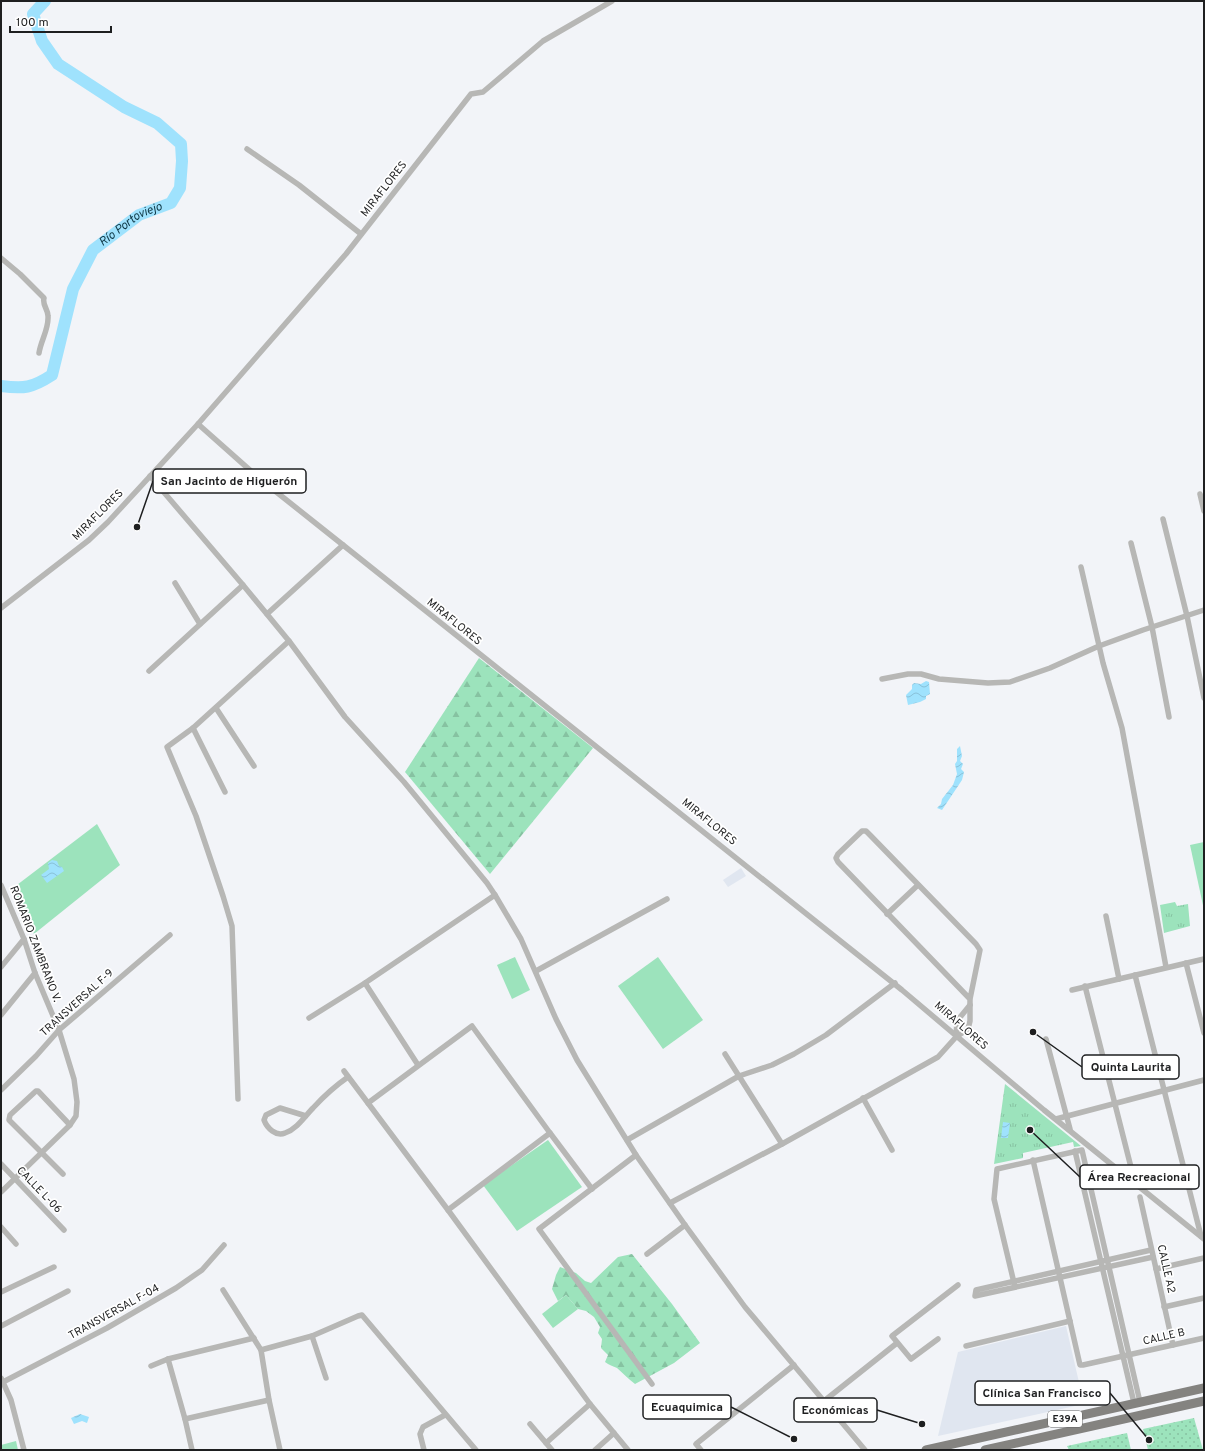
<svg xmlns="http://www.w3.org/2000/svg" width="1205" height="1451" font-family="Overpass,sans-serif">
  <defs>
    <pattern id="grass-dots" width="8" height="8" patternUnits="userSpaceOnUse"><rect width="8" height="8" fill="#9ce3bc"/><path d="M2 2h.1M6 6h.1" fill="none" stroke="#86c2a1" stroke-width="1.8" stroke-linecap="round"/></pattern>
    <pattern id="forest-firs" width="22" height="20" patternUnits="userSpaceOnUse"><rect width="22" height="20" fill="#9ce3bc"/><path d="M5 1l3.5 6h-7zM16 11l3.5 6h-7z" fill="#86c2a1"/></pattern>
    <pattern id="park-tufts" width="24" height="20" patternUnits="userSpaceOnUse"><rect width="24" height="20" fill="#9ce3bc"/><path d="M3 7l-1-3M5 7V3M7 7l1-3M15 17l-1-3M17 17v-4M19 17l1-3" fill="none" stroke="#86c2a1"/></pattern>
    <pattern id="water-waves" width="16" height="10" patternUnits="userSpaceOnUse"><rect width="16" height="10" fill="#9fe2fd"/><path d="M0 5q4-4 8 0t8 0" fill="none" stroke="#88c1d9"/></pattern>
  </defs>
  <rect width="100%" height="100%" fill="#f2f4f8"/>
  <g fill="#e0e6f0">
    <path d="M741,868L746,876L728,887L723,880Z"/>
    <path d="M1066,1326L1084,1404L938,1436L958,1352Z"/>
  </g>
  <g fill="url(#grass-dots)">
    <path d="M1194,1418L1203,1450H1148L1143,1429Z"/>
    <path d="M1127,1433L1131,1450H1069L1067,1446Z"/>
  </g>
  <g fill="url(#forest-firs)">
    <path d="M479,658L593,748L490,874L405,772Z"/>
    <path d="M632,1254L672,1304L700,1343L674,1363L635,1384C628,1379 623,1373 617,1368C613,1366 609,1365 605,1362L608,1355L601,1348L602,1339L598,1333L600,1327L594,1317L586,1311L578,1309L566,1295L558,1301L552,1289L556,1275L560,1267L576,1273L585,1281L591,1283L618,1257Z"/>
  </g>
  <g fill="url(#park-tufts)">
    <path d="M1175,902L1177,906L1188,904L1190,926L1164,933L1160,905Z"/>
    <path d="M1005,1084L1081,1146L1074,1147L1073,1142L1023,1153V1158L994,1164Z"/>
  </g>
  <g fill="#9ce3bc">
    <path d="M97,824L120,865L34,934L13,888Z"/>
    <path d="M1204,842V910L1190,845Z"/>
    <path d="M515,957L530,990L512,999L497,965Z"/>
    <path d="M658,957L703,1020L663,1049L618,986Z"/>
    <path d="M548,1140L582,1187L517,1231L483,1185Z"/>
    <path d="M566,1295L578,1309L553,1328L542,1314Z"/>
    <path d="M16,1441L18,1450H1V1445Z"/>
  </g>
  <g fill="url(#water-waves)">
    <path d="M926,681L929,682L930,694L926,696V699L920,702L908,705L906,695L912,689V685L914,683L921,684Z"/>
    <path d="M960,746L962,756L960,761L963,764L961,769L964,772L962,780L942,810L937,808L941,804L942,799L953,785L957,774L955,764L957,761V749Z"/>
    <path d="M52,860L57,861L59,866L62,867L64,871L47,883L41,875L49,869L48,863Z"/>
    <path d="M1003,1122L1010,1123L1008,1138H1001Z"/>
    <path d="M80,1414L89,1417L87,1423L82,1421L74,1424L71,1418Z"/>
  </g>
  <g fill="none" stroke-linecap="round" stroke-linejoin="round">
    <path stroke="#9fe2fd" stroke-width="12" id="s1" d="M1,386C24,389 32,388 52,375L73,289L93,250L139,215L171,203L180,188L182,161L181,144L157,123L124,107L58,64L42,41L33,14L45,1"/>
    <g stroke="#b7b7b5" stroke-width="5.5">
      <path d="M247,149L299,185L361,234"/>
      <path d="M1,258L20,274L44,298C42,305 48,309 48,316C49,329 41,340 39,353"/>
      <path d="M198,424L260,479L343,545L902,990L1044,1110L1204,1239"/>
      <path d="M150,476L243,585L289,641L345,717L404,782L487,883L495,895L521,939L556,1019L577,1060L636,1155L685,1225L745,1307L865,1450"/>
      <path d="M1200,494L1204,511"/>
      <path d="M1163,519L1187,616L1204,698"/>
      <path d="M1131,543L1152,627L1169,717"/>
      <path d="M1081,567L1103,663L1122,728L1166,967"/>
      <path d="M175,583L200,624"/>
      <path d="M1,608L89,540L108,522L198,424L346,254L471,94L483,92L543,41L612,1"/>
      <path d="M267,614L343,545"/>
      <path d="M149,671L243,585"/>
      <path d="M882,679L908,674H921L939,679L988,683L1010,682L1050,668L1099,646L1143,630L1204,610"/>
      <path d="M216,708L254,766"/>
      <path d="M193,728L225,792"/>
      <path d="M1,885L24,939L35,973L59,1030L74,1079L77,1102L76,1116L70,1125L1,1192"/>
      <path d="M887,914L918,885"/>
      <path d="M1106,916L1119,979"/>
      <path d="M1186,963L1204,1033"/>
      <path d="M1,967L24,939"/>
      <path d="M536,971L667,899"/>
      <path d="M1135,975L1201,1236"/>
      <path d="M365,983L418,1065"/>
      <path d="M1085,986L1135,1183"/>
      <path d="M1072,990L1204,959"/>
      <path d="M1,1015L35,973"/>
      <path d="M309,1018L365,983L495,895"/>
      <path d="M956,1037L957,1021L970,1005"/>
      <path d="M1046,1039L1070,1129"/>
      <path d="M725,1054L782,1144"/>
      <path d="M344,1071L448,1210L590,1404L628,1450"/>
      <path d="M1,1090L36,1056L59,1030L170,935"/>
      <path d="M863,1098L892,1150"/>
      <path d="M238,1099L232,926L223,896L196,816L167,747L193,728L289,641"/>
      <path d="M368,1103L472,1026L550,1133"/>
      <path d="M306,1116L280,1108L266,1115L264,1120C267,1128 276,1137 285,1133C297,1129 305,1116 313,1108C324,1096 335,1086 348,1077"/>
      <path d="M1056,1119L1204,1080"/>
      <path d="M627,1140L739,1076L772,1065L794,1054L826,1035L895,983"/>
      <path d="M1075,1151L1134,1403"/>
      <path d="M636,1155L539,1229L652,1384"/>
      <path d="M1033,1160L1080,1365H1083L1204,1338"/>
      <path d="M1,1164L64,1230"/>
      <path d="M63,1174L9,1120L10,1115L36,1091H38L70,1125"/>
      <path d="M1140,1197L1173,1345"/>
      <path d="M670,1203L782,1144L938,1057L956,1037L968,1029L970,1021V999L980,950L976,944L870,835L866,831H862L838,854L836,858L838,862L970,999"/>
      <path d="M448,1210L550,1133L592,1189"/>
      <path d="M1,1227L16,1244"/>
      <path d="M1151,1250L976,1290L975,1296L1153,1257"/>
      <path d="M647,1254L685,1225"/>
      <path d="M1156,1269L1204,1258"/>
      <path d="M1015,1287L994,1199L997,1169L1082,1150L1140,1402"/>
      <path d="M223,1290L261,1350L269,1400L280,1450"/>
      <path d="M1,1292L54,1267"/>
      <path d="M1164,1307L1204,1298"/>
      <path d="M1,1326L68,1291"/>
      <path d="M312,1336L326,1378"/>
      <path d="M938,1339L911,1359L892,1336L958,1285"/>
      <path d="M966,1346L1070,1321"/>
      <path d="M261,1350L312,1336L358,1316L362,1315L476,1450"/>
      <path d="M168,1359L185,1419L192,1450"/>
      <path d="M151,1366L168,1359L254,1338"/>
      <path d="M1,1378L11,1400L24,1450"/>
      <path d="M3,1382L107,1328L176,1288L202,1270L224,1245"/>
      <path d="M824,1401L897,1343"/>
      <path d="M185,1419L269,1400"/>
      <path d="M530,1424L552,1450"/>
      <path d="M546,1443L590,1404"/>
      <path d="M424,1450L420,1434L423,1427L445,1415"/>
      <path d="M595,1450L614,1433"/>
      <path d="M701,1450L696,1444L794,1365"/>
    </g>
    <g stroke="#848380" stroke-width="9">
      <path d="M926,1450L1204,1388"/>
      <path d="M985,1450L1204,1401"/>
    </g>
  </g>
  <g text-anchor="middle" dominant-baseline="central" stroke-width="3.5" stroke-linejoin="round" paint-order="stroke">
    <rect fill="#fff" stroke="#626263" stroke-width="1" x="1048" y="1411" width="34" height="16" rx="3"/>
    <g font-size="10" font-weight="bold" fill="#1e1f20">
      <text x="1065" y="1419">E39A</text>
    </g>
    <g font-size="11" fill="#1e1f20" stroke="#fff">
      <text transform="translate(384 189) rotate(-52)">MIRAFLORES</text>
      <text transform="translate(98 515) rotate(-45)">MIRAFLORES</text>
      <text transform="translate(454 622) rotate(39)">MIRAFLORES</text>
      <text transform="translate(709 822) rotate(39)">MIRAFLORES</text>
      <text transform="translate(35 944) rotate(69)">ROMARIO ZAMBRANO V.</text>
      <text transform="translate(77 1003) rotate(-42)">TRANSVERSAL F-9</text>
      <text transform="translate(961 1026) rotate(41)">MIRAFLORES</text>
      <text transform="translate(39 1190) rotate(46)">CALLE L-06</text>
      <text transform="translate(1166 1269) rotate(77)">CALLE A2</text>
      <text transform="translate(114 1312) rotate(-29)">TRANSVERSAL F-04</text>
      <text transform="translate(1164 1337) rotate(-13)">CALLE B</text>
    </g>
    <g font-size="12" font-style="italic" fill="#0e3745" stroke="#fff">
      <text stroke="none"><textPath href="#s1" startOffset="232">Río Portoviejo</textPath></text>
    </g>
  </g>
  <path fill="none" stroke="#1e1f20" stroke-width="1.5" d="M137 527L153 481M1033 1032L1082 1067M1030 1130L1080 1177M1149 1440L1110 1393M794 1439L731 1407M922 1424L877 1410"/>
  <g fill="#1e1f20" stroke="#fff" stroke-width="1.5">
    <circle cx="137" cy="527" r="4"/>
    <circle cx="1033" cy="1032" r="4"/>
    <circle cx="1030" cy="1130" r="4"/>
    <circle cx="1149" cy="1440" r="4"/>
    <circle cx="794" cy="1439" r="4"/>
    <circle cx="922" cy="1424" r="4"/>
  </g>
  <g fill="#fff" stroke="#1e1f20" stroke-width="1.5">
    <rect x="153" y="469" width="153" height="24" rx="4"/>
    <rect x="1082" y="1055" width="97" height="24" rx="4"/>
    <rect x="1080" y="1165" width="119" height="24" rx="4"/>
    <rect x="975" y="1381" width="135" height="24" rx="4"/>
    <rect x="643" y="1395" width="88" height="24" rx="4"/>
    <rect x="794" y="1398" width="83" height="24" rx="4"/>
  </g>
  <g font-size="12" text-anchor="middle" font-weight="bold" fill="#1e1f20">
    <text x="229" y="485">San Jacinto de Higuerón</text>
    <text x="1131" y="1071">Quinta Laurita</text>
    <text x="1139" y="1181">Área Recreacional</text>
    <text x="1042" y="1397">Clínica San Francisco</text>
    <text x="687" y="1411">Ecuaquimica</text>
    <text x="835" y="1414">Económicas</text>
  </g>
  <rect width="1205" height="1451" fill="none" stroke="#1e1f20" stroke-width="4"/>
  <path d="M10 26v6h101v-6" fill="none" stroke="#1e1f20" stroke-width="2"/>
  <text x="16" y="26" font-size="12" fill="#1e1f20" stroke="#ffffff" stroke-width="3" paint-order="stroke">100 m</text>
</svg>
